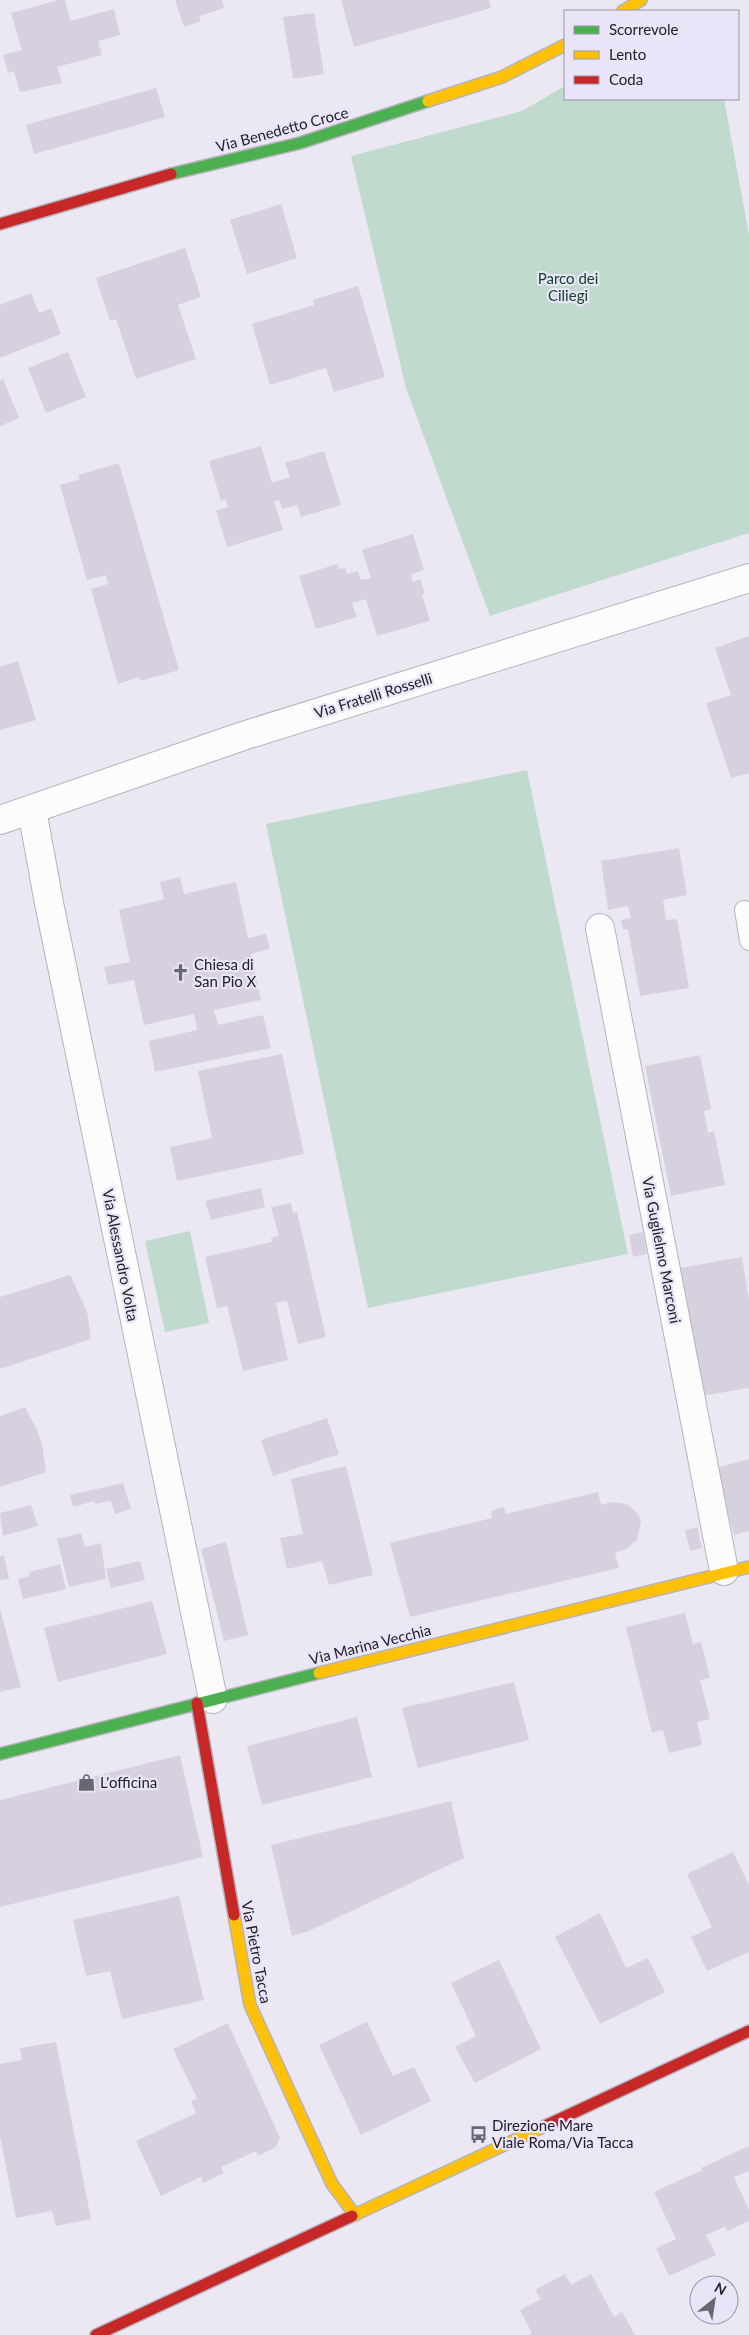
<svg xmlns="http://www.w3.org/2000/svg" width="749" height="2335" font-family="Lato,sans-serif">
  <rect width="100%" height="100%" fill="#ebe8f4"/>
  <g fill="#c0dacd">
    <path d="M565,86V99H724L749,235V533L490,616L406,388L351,156L522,111Z"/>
    <path d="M527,770L628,1254L368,1308L266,824Z"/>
    <path d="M190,1231L209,1323L165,1332L145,1241Z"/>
  </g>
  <g fill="#d7d0df">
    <path d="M59,0H65L70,21L114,9L120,35L98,41L102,55L57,67L62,83L20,92L14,71L8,73L3,55L22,50L11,13Z"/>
    <path d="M175,0H222L224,8L199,16L201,21L184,27Z"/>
    <path d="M341,0H489L491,8L354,47Z"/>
    <path d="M314,13L324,74L293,79L283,17Z"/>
    <path d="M156,88L165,117L34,154L26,125Z"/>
    <path d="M281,204L297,258L247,274L230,220Z"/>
    <path d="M185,248L201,297L178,305L196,359L136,379L116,319L110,321L96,278Z"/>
    <path d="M358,286L385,377L334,392L326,368L270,385L252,324L314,305L313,300Z"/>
    <path d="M31,293L39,313L51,308L61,334L0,358V305Z"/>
    <path d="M68,352L86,397L46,413L28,368Z"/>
    <path d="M3,379L19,418L0,426V381Z"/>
    <path d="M261,446L272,483L290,477L285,463L324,451L341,505L301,517L297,505L282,509L279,500L274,501L283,530L227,547L216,510L228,507L226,499L221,501L209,461Z"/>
    <path d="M119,463L179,670L140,681L139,677L118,684L91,589L108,584L106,575L87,580L60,485L80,479L78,475Z"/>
    <path d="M413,534L424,570L411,574L413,582L420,579L425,594L422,595L430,621L377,636L366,599L352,603L357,617L316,629L299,576L337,564L339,569L345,568L347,574L358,571L361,580L371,578L362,550Z"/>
    <path d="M749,636V773L731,778L706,703L731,695L715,648Z"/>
    <path d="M18,661L36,720L0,730V667Z"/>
    <path d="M679,848L687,895L663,900L666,920L677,919L689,988L640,996L628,929H623L621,920L631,918L628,906L608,910L601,861Z"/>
    <path d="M180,877L184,894L236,882L248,938L266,934L270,949L251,954L261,1000L214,1010L218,1025L263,1015L271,1048L155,1072L149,1041L197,1030L194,1014L144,1025L134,980L108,985L104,967L130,962L119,910L164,899L160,882Z"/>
    <path d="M282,1054L304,1154L177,1181L170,1147L212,1138L198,1071Z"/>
    <path d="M700,1055L711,1109L704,1111L708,1133L714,1131L725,1185L671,1196L645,1066Z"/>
    <path d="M261,1188L265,1207L211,1220L205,1201Z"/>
    <path d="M291,1203L293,1213L297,1212L326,1337L298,1344L287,1301L276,1303L288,1360L243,1371L227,1306L217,1308L205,1257L272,1242L271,1238L279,1236L271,1207Z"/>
    <path d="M643,1232L647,1254L633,1257L629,1235Z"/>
    <path d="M742,1257L749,1300V1388L702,1396L680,1268Z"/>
    <path d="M70,1275L87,1311L91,1339L0,1369V1297Z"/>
    <path d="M25,1407L37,1430L42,1444L46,1472L0,1487V1416Z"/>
    <path d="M327,1418L339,1454L273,1476L261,1440Z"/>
    <path d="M749,1459V1531L734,1535L716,1468Z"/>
    <path d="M346,1466L373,1575L329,1585L322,1561L287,1569L280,1538L303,1534L291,1479Z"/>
    <path d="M123,1483L131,1509L115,1514L111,1501L95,1504L94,1501L73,1507L70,1495Z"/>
    <path d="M598,1492L601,1505L611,1502L627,1504L638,1514L641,1522L637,1540L626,1549L615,1553L619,1568L410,1617L390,1543L492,1518L491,1511L504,1507L506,1514Z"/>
    <path d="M31,1505L38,1526L3,1536L0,1513Z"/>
    <path d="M697,1527L702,1548L690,1551L685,1530Z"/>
    <path d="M81,1533L85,1547L101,1543L106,1579L69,1587L57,1539Z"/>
    <path d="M226,1542L248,1635L224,1641L201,1549Z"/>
    <path d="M4,1555L9,1579L0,1580V1556Z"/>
    <path d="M140,1561L145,1580L111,1588L106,1569Z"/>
    <path d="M60,1564L66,1589L23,1599L18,1579L29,1576V1572Z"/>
    <path d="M152,1601L167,1654L58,1682L44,1628Z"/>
    <path d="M0,1609L21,1687L0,1692Z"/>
    <path d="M685,1613L693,1644L701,1642L710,1678L700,1680L710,1719L697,1722L702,1745L669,1753L663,1730L652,1733L626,1627Z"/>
    <path d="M514,1682L529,1740L418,1768L402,1708Z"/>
    <path d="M357,1717L372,1777L262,1805L247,1746Z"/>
    <path d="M180,1755L203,1857L0,1907V1800Z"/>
    <path d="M451,1801L464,1858L309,1931L292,1936L271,1845Z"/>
    <path d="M733,1852L749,1885V1952L707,1971L691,1937L712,1927L687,1874Z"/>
    <path d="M179,1896L204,2000L122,2019L110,1971L86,1976L73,1920Z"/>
    <path d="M600,1913L626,1968L648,1958L665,1992L600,2024L555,1937Z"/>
    <path d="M499,1960L541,2049L475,2083L455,2047L476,2036L451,1983Z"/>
    <path d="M367,2022L393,2076L414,2067L431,2101L361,2135L319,2045Z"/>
    <path d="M228,2023L280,2138L276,2147L258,2156L256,2151L221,2167L224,2173L203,2183L201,2177L161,2196L136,2141L196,2113L191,2101L197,2098L173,2049Z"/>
    <path d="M56,2042L91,2219L56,2226L52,2211L16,2218L0,2136V2064L22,2060L20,2048Z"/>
    <path d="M749,2146V2171L734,2177L749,2210V2221L727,2231L725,2227L706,2235L716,2255L669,2276L656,2248L676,2239L654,2192L702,2170L701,2168Z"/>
    <path d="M565,2274L571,2285L591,2274L614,2317L622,2312L635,2335H528L532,2333L520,2310L541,2299L535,2290Z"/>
  </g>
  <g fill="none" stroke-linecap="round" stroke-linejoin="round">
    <defs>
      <path id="lane" d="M744,910L749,941"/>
      <g id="street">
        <path d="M32,810L49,903L213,1699"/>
        <path d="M0,820L243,736L749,578"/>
        <path d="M600,928L724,1571"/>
      </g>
      <g id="fast">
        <path d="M171,174L300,143L428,101"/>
        <path d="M0,1754L319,1673"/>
      </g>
      <g id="slow">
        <path d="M623,11L641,0"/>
        <path d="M428,101L502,77L565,45"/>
        <path d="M319,1673L749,1567"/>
        <path d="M234,1915L250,2005L332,2184L355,2215"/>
        <path d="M352,2216L547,2125"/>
      </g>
      <g id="jam">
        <path d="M0,224L171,174"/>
        <path d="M197,1703L234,1915"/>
        <path d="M547,2125L749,2031"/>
        <path d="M96,2335L352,2216"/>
      </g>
    </defs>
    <use href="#lane" stroke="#b5b3bc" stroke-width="20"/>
    <use href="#street" stroke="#b5b3bc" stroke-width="30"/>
    <use href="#fast" stroke="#b5b3bc" stroke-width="14"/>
    <use href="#slow" stroke="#b5b3bc" stroke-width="14"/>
    <use href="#jam" stroke="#b5b3bc" stroke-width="14"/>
    <use href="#lane" stroke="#fcfcfd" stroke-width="18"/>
    <use href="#street" stroke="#fcfcfd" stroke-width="28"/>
    <use href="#fast" stroke="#4caf50" stroke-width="11"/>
    <use href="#slow" stroke="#ffc107" stroke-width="11"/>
    <use href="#jam" stroke="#c62828" stroke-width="11"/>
  </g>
  <defs>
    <symbol id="church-bare" viewBox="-9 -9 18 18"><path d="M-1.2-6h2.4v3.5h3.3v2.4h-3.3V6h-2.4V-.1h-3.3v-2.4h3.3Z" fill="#69676f" stroke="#e9e4f8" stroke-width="2.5" paint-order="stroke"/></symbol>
    <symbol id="shop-bare" viewBox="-9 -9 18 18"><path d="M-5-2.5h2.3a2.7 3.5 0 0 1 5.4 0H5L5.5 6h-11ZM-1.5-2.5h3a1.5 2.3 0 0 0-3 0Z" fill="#69676f" stroke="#e9e4f8" stroke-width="2.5" paint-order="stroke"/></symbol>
    <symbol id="bus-bare" viewBox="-9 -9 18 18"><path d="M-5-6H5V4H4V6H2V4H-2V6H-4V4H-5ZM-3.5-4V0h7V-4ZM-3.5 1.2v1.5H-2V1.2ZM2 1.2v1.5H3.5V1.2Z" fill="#69676f" stroke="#e9e4f8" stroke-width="2.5" paint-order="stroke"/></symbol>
  </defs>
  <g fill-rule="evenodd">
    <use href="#church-bare" x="168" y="960" width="25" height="25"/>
    <use href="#shop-bare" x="74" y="1770" width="25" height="25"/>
    <use href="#bus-bare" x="466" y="2122" width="25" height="25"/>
  </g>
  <g text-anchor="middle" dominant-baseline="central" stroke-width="4.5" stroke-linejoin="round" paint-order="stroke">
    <g font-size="15" fill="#232128" stroke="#e9e4f8">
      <text transform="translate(282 129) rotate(-15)">Via Benedetto Croce</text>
      <text transform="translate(373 695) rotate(-17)">Via Fratelli Rosselli</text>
      <text transform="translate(662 1250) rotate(79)">Via Guglielmo Marconi</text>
      <text transform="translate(121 1255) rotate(79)">Via Alessandro Volta</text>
      <text transform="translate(370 1644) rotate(-14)">Via Marina Vecchia</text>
      <text transform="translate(257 1952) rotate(79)">Via Pietro Tacca</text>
    </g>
    <g font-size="15" fill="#134228" stroke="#e9e4f8">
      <text x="568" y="278">Parco dei<tspan x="568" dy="17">Ciliegi</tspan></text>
    </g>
    <g font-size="15" fill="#232128" stroke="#e9e4f8" text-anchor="start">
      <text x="194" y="964">Chiesa di<tspan x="194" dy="17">San Pio X</tspan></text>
      <text x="100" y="1782">L'officina</text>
      <text x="492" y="2125">Direzione Mare<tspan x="492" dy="17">Viale Roma/Via Tacca</tspan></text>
    </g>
  </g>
  <rect x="564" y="10" width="175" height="90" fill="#e9e4f8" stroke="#9a96a5"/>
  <rect x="574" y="26" width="25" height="8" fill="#4caf50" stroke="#9a96a5"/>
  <text x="609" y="35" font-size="15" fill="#232128">Scorrevole</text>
  <rect x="574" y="51" width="25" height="8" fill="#ffc107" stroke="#9a96a5"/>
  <text x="609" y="60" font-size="15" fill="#232128">Lento</text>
  <rect x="574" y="76" width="25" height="8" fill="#c62828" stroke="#9a96a5"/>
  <text x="609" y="85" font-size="15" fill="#232128">Coda</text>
  <g transform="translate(714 2300) rotate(30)"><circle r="24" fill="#e9e4f8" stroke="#9a96a5"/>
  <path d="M0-4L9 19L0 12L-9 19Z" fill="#69676f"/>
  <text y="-8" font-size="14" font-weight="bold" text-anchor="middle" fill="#232128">N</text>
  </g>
</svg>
